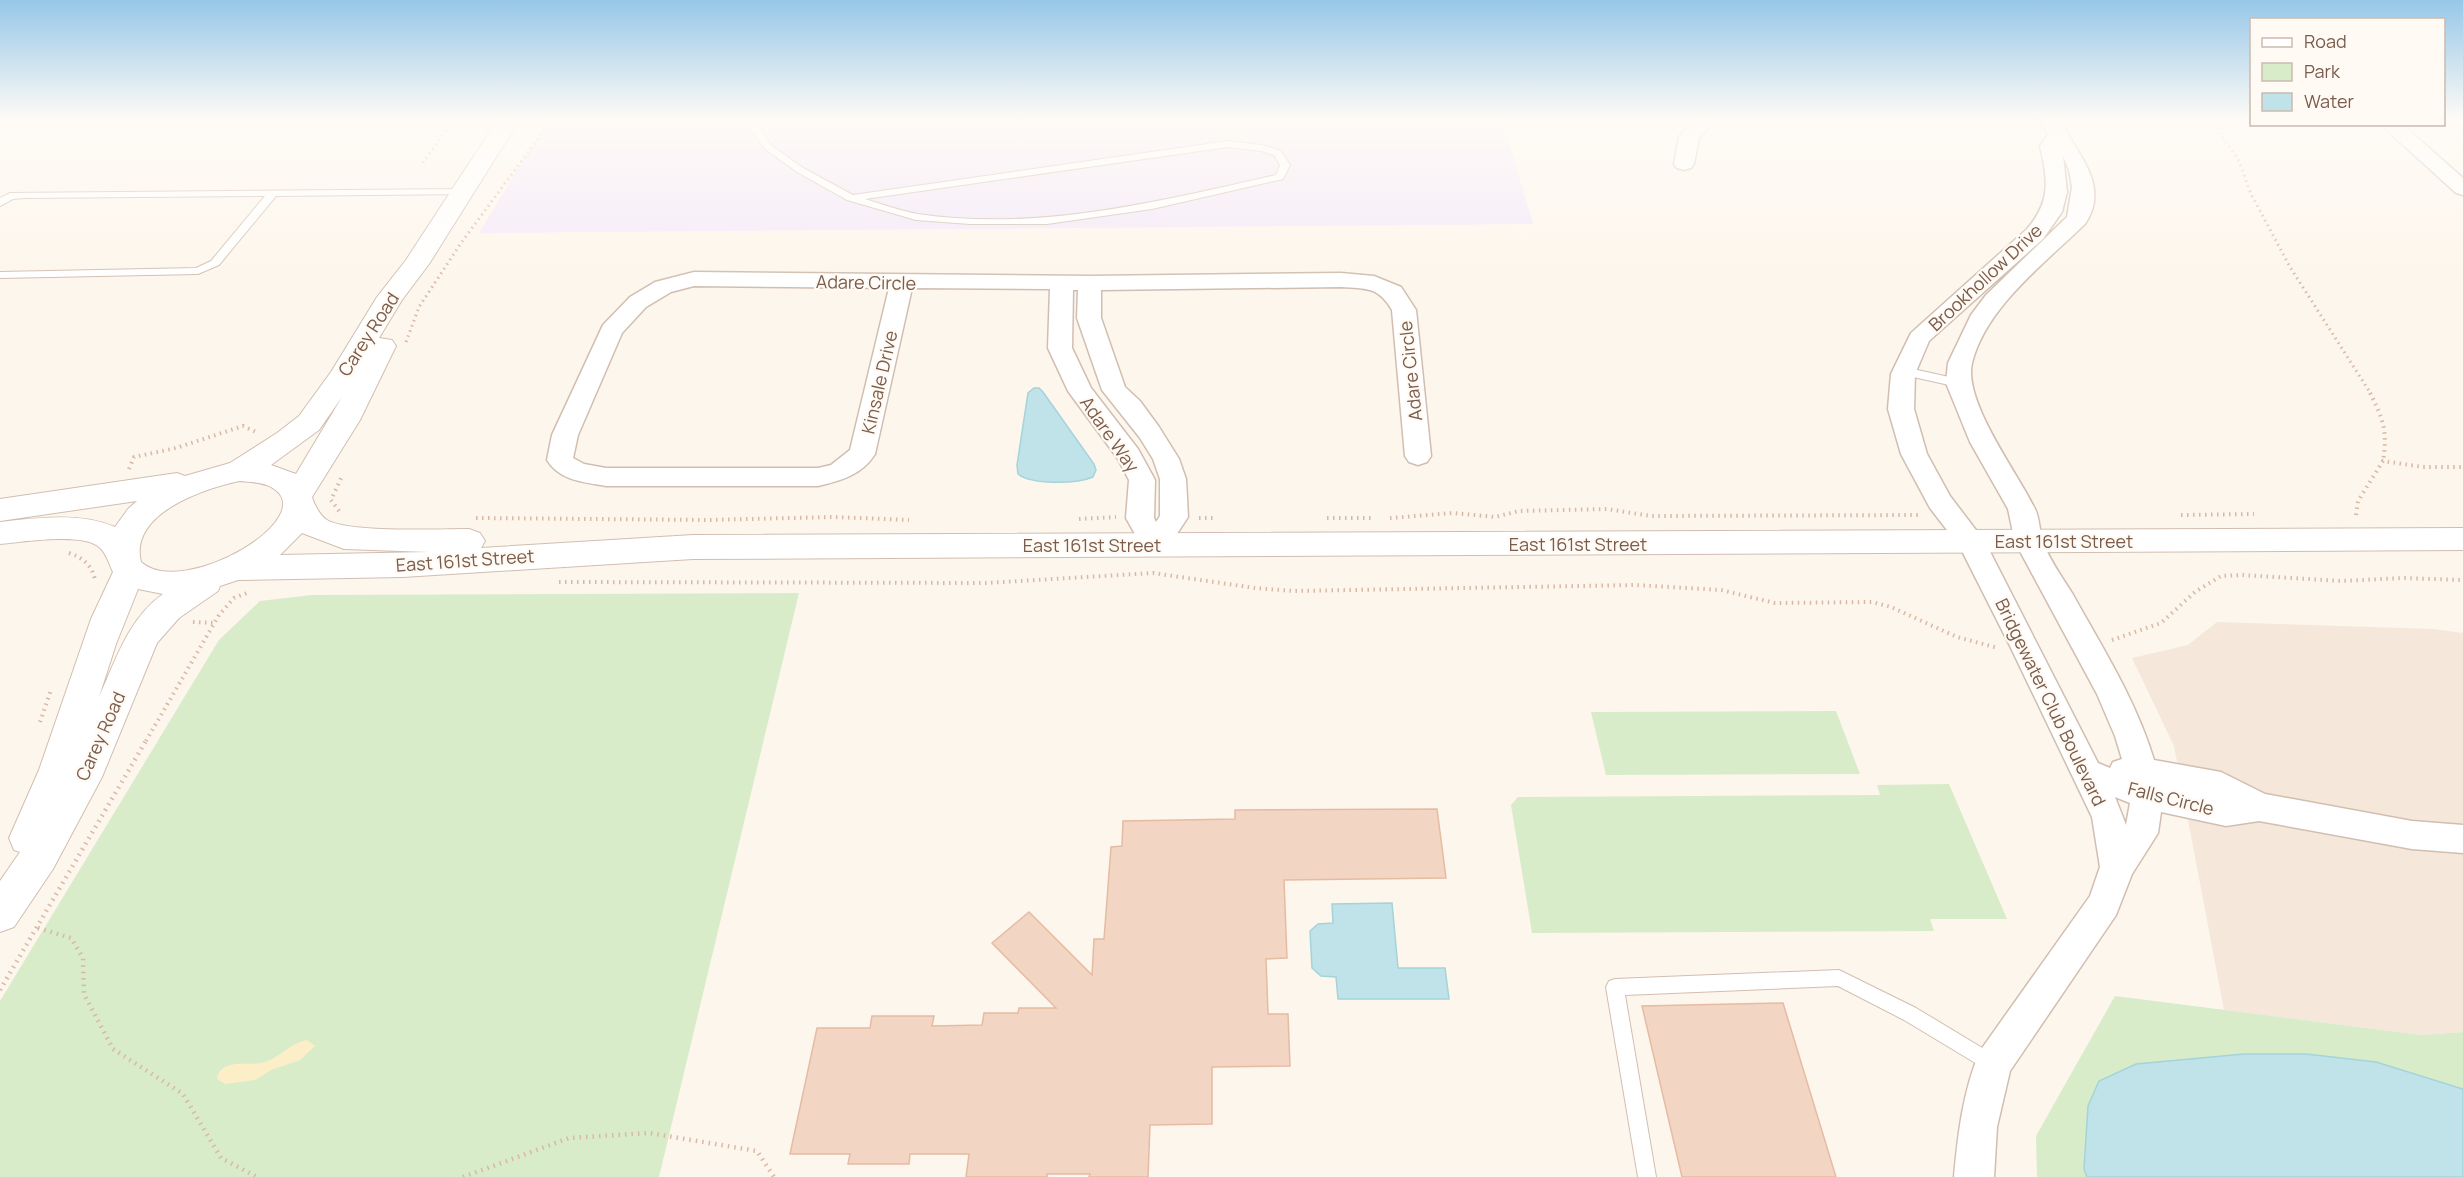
<svg xmlns="http://www.w3.org/2000/svg" width="2463" height="1177" font-family="Manrope,sans-serif">
  <rect width="100%" height="100%" fill="#fdf6ec"/>
  <path fill="#f5e8da" d="M2217,622L2434,629L2463,633V1032L2421,1035L2224,1010L2174,746L2132,658L2188,645Z"/>
  <path fill="#f3e8fa" d="M548,119H1502L1533,224L479,233Z"/>
  <g fill="#d8ecc9">
    <path d="M799,593L659,1177H0V1001L219,640L260,601L312,595Z"/>
    <path d="M1836,711L1860,774L1606,775L1591,712Z"/>
    <path d="M1949,784L2007,919H1930L1934,931L1532,933L1511,805L1518,797L1880,795L1877,785Z"/>
    <path d="M2115,996L2421,1035L2463,1032V1177H2037L2036,1136Z"/>
  </g>
  <path fill="#fcefc7" d="M307,1040L315,1046L300,1060L271,1070L255,1080L225,1084L217,1079C221,1058 246,1066 261,1063C279,1059 290,1043 307,1040Z"/>
  <g fill="#bfe3e8" stroke="#a5d3da" stroke-width="1.5">
    <path d="M1034,388H1039L1043,392L1094,464L1096,470L1093,477C1077,484 1031,485 1018,474L1017,465L1028,393Z"/>
    <path d="M1392,903L1398,968H1445L1449,999H1338L1336,977L1321,976L1312,968L1310,931L1318,924L1333,923L1332,904Z"/>
    <path d="M2244,1054H2306L2376,1062L2463,1089V1177H2087L2084,1169L2088,1106L2099,1081L2136,1064Z"/>
  </g>
  <g fill="#f3d5c3" stroke="#e6bba3" stroke-width="1.5">
    <path d="M1437,809L1446,878L1284,880L1287,958L1266,959L1268,1014H1288L1290,1066L1212,1067V1124L1150,1125L1148,1177H1089L1090,1174H1047V1177H966L969,1154H910L909,1164H848L850,1154H790L817,1028H870L872,1016H934L932,1026L982,1025L984,1013H1018L1019,1008H1056L992,943L1029,912L1092,975L1094,939H1104L1111,847L1122,846L1123,821L1235,819V810Z"/>
    <path d="M1783,1003L1836,1177H1682L1642,1006Z"/>
  </g>
  <g fill="none" stroke-linecap="round" stroke-linejoin="round">
    <defs>
      <g id="service">
        <path d="M744,119H754L771,145L803,168L853,195L1228,141L1262,145L1281,151L1290,165L1283,179L1152,209L1047,224H970L916,220L847,200L797,172L765,149ZM1228,147L1261,151L1274,155L1280,165L1276,175C1159,201 1039,232 918,214C900,211 882,204 865,199Z"/>
        <path d="M463,189L468,192L467,194L276,196L219,265L198,274L0,278V272L196,268L211,261L265,196L24,198L13,199L0,206V198L10,193Z"/>
        <path d="M1904,367L1958,379L1964,383L1958,387L1900,374L1898,371L1900,368Z"/>
        <path d="M1839,970L1916,1008L1999,1058L2002,1064L1999,1070L1993,1073L1987,1070L1904,1020L1838,986L1625,995L1656,1177H1638L1606,987L1609,981L1615,979Z"/>
      </g>
      <g id="minor">
        <path d="M1695,119H1716L1699,138L1694,164L1691,168L1684,170L1677,168L1674,164L1679,137Z"/>
        <path d="M2040,119H2060C2074,152 2112,184 2085,224C2045,263 1986,307 1972,363C1963,401 2017,472 2034,507C2040,517 2039,531 2043,542C2049,559 2062,577 2072,593C2102,647 2136,700 2154,760L2221,772L2265,794L2412,821L2463,825V853L2412,849L2259,821L2226,826L2161,812L2158,833L2132,874L2116,915L2010,1071L1997,1127L1994,1177H1954C1958,1134 1963,1091 1980,1051L2090,896L2100,867L2092,817L2011,648L1960,547L1930,508L1901,454L1888,409L1891,374L1911,333L2027,229C2051,201 2048,180 2040,146L2048,135ZM2063,156L2069,170L2072,187L2067,217L1986,295L1971,315L1948,363L1946,383L1970,442L2008,509L2015,542L2097,694L2115,736L2122,759L2113,762L2110,768L2098,763L1985,542L1950,496L1927,454L1914,409L1915,374L1929,341L2043,239L2062,212L2067,192ZM2115,797L2130,803L2126,825Z"/>
        <path d="M2380,124H2402L2463,178V195L2456,193Z"/>
        <path d="M694,272L1090,276L1341,273L1374,276L1401,287L1416,310L1431,456L1427,462L1418,465L1409,462L1405,456L1392,310C1378,286 1366,289 1341,287L1101,290V318L1125,387L1140,401L1159,427L1179,459L1186,479L1188,517L1165,552L1155,555L1145,552L1126,518L1129,480L1118,459L1068,391L1048,348L1050,289L912,288L875,454C862,475 840,481 818,486H606C584,482 560,481 547,460L552,435L603,325L630,297L655,282ZM694,286L889,288L850,450L831,465L818,468H606L584,464L573,458L578,435L622,333L646,307L671,292ZM1073,290H1078L1077,318L1102,390L1140,438L1153,459L1160,479V516L1156,522L1154,518L1155,480L1138,449L1091,388L1072,348Z"/>
      </g>
      <path id="tertiary" d="M498,119H520L429,264L402,300L379,338L392,340L396,346L360,420L312,497C314,504 320,516 327,520C349,533 439,529 469,529L480,533L485,541L481,548L693,535L2463,528V550L693,559L403,577L238,580L220,586L218,591L179,618L157,643L102,777L53,869L14,927L0,932V881L20,852L14,850L9,838L39,770L91,619L113,572C109,564 106,552 99,547C83,532 21,542 0,544V522C38,518 79,512 115,527L128,509L137,501L0,521V499L177,473L185,476L230,463L277,433L299,416L331,372L377,297L406,260ZM342,397L296,474L271,465L319,430ZM239,481C249,482 262,482 271,487C325,516 183,600 141,562C129,513 204,489 239,481ZM302,533L344,549L429,552L280,555ZM138,589L163,594C128,619 116,660 99,697L116,644Z"/>
    </defs>
    <use href="#service" stroke="#d1beb0" stroke-width="2"/>
    <use href="#minor" stroke="#d1beb0" stroke-width="3"/>
    <use href="#tertiary" stroke="#d1beb0" stroke-width="2"/>
    <g stroke="#d9b8a5" stroke-width="3" stroke-dasharray="1.5 4" stroke-linecap="butt">
      <path d="M2210,119L2238,159L2251,194L2290,267L2371,394"/>
      <path d="M423,163L454,119"/>
      <path d="M406,342L419,307L461,243L540,136L549,119"/>
    </g>
    <g stroke="#d9b8a5" stroke-width="4" stroke-dasharray="1.5 4.5" stroke-linecap="butt">
      <path d="M2370,393C2383,418 2388,432 2383,461"/>
      <path d="M129,469L134,457L176,448L243,426L256,432"/>
      <path d="M339,511L331,500L342,476"/>
      <path d="M2181,515L2254,514"/>
      <path d="M2356,515L2358,501L2383,461L2423,467H2463"/>
      <path d="M476,518L707,520L833,517L909,520"/>
      <path d="M1199,518H1215"/>
      <path d="M1327,518H1374"/>
      <path d="M1390,518L1453,513L1495,517L1519,511L1607,509L1651,516L1921,515"/>
      <path d="M1079,519L1116,517"/>
      <path d="M69,553C83,558 92,565 95,580"/>
      <path d="M559,582L986,583L1153,573L1255,588L1294,591L1636,585L1721,590L1775,603L1872,602L1891,607L1957,637L1998,648"/>
      <path d="M193,622L215,623"/>
      <path d="M2112,640L2161,623L2195,592L2221,576L2242,575L2341,581L2403,578L2463,580"/>
      <path d="M40,722L51,690"/>
      <path d="M146,741L219,615L234,598L247,593"/>
    </g>
    <g stroke="#d9b8a5" stroke-width="4.5" stroke-dasharray="1.5 5" stroke-linecap="butt">
      <path d="M38,928L71,938L83,958L84,994L113,1049L183,1094L221,1158L257,1177"/>
      <path d="M0,990L147,739"/>
      <path d="M463,1177L569,1138L649,1133L757,1151L774,1177"/>
    </g>
    <use href="#service" fill="#fff" fill-rule="evenodd"/>
    <use href="#minor" fill="#fff" fill-rule="evenodd"/>
    <use href="#tertiary" fill="#fff" fill-rule="evenodd"/>
  </g>
  <linearGradient id="sky" x2="0" y2="1"><stop stop-color="#97c7e8"/><stop offset="0.42" stop-color="#fefbf6"/><stop offset="1" stop-color="#fefbf6" stop-opacity="0"/></linearGradient>
  <rect width="2463" height="284" fill="url(#sky)"/>
  <g text-anchor="middle" dominant-baseline="central" stroke-width="4.5" stroke-linejoin="round" paint-order="stroke">
    <g font-size="18" fill="#7a5c4d" stroke="#fffaf3">
      <text transform="translate(1985 277) rotate(-43)">Brookhollow Drive</text>
      <text transform="translate(866 282) rotate(1)">Adare Circle</text>
      <text transform="translate(368 334) rotate(-57)">Carey Road</text>
      <text transform="translate(1410 371) rotate(-96)">Adare Circle</text>
      <text transform="translate(879 382) rotate(-77)">Kinsale Drive</text>
      <text transform="translate(1110 434) rotate(55)">Adare Way</text>
      <text x="2064" y="541">East 161st Street</text>
      <text x="1578" y="544">East 161st Street</text>
      <text x="1092" y="545">East 161st Street</text>
      <text transform="translate(465 560) rotate(-4)">East 161st Street</text>
      <text transform="translate(2051 702) rotate(64)">Bridgewater Club Boulevard</text>
      <text transform="translate(100 736) rotate(-66)">Carey Road</text>
      <text transform="translate(2171 798) rotate(14)">Falls Circle</text>
    </g>
  </g>
  <rect x="2250" y="18" width="195" height="108" fill="#fffaf3" stroke="#cabbb1" stroke-width="1.5"/>
  <rect x="2262" y="38" width="30" height="9" fill="#ffffff" stroke="#cabbb1" stroke-width="1.5"/>
  <text x="2304" y="48" font-size="18" fill="#7a5c4d">Road</text>
  <rect x="2262" y="63" width="30" height="18" fill="#d8ecc9" stroke="#cabbb1" stroke-width="1.5"/>
  <text x="2304" y="78" font-size="18" fill="#7a5c4d">Park</text>
  <rect x="2262" y="93" width="30" height="18" fill="#bfe3e8" stroke="#cabbb1" stroke-width="1.5"/>
  <text x="2304" y="108" font-size="18" fill="#7a5c4d">Water</text>
</svg>
